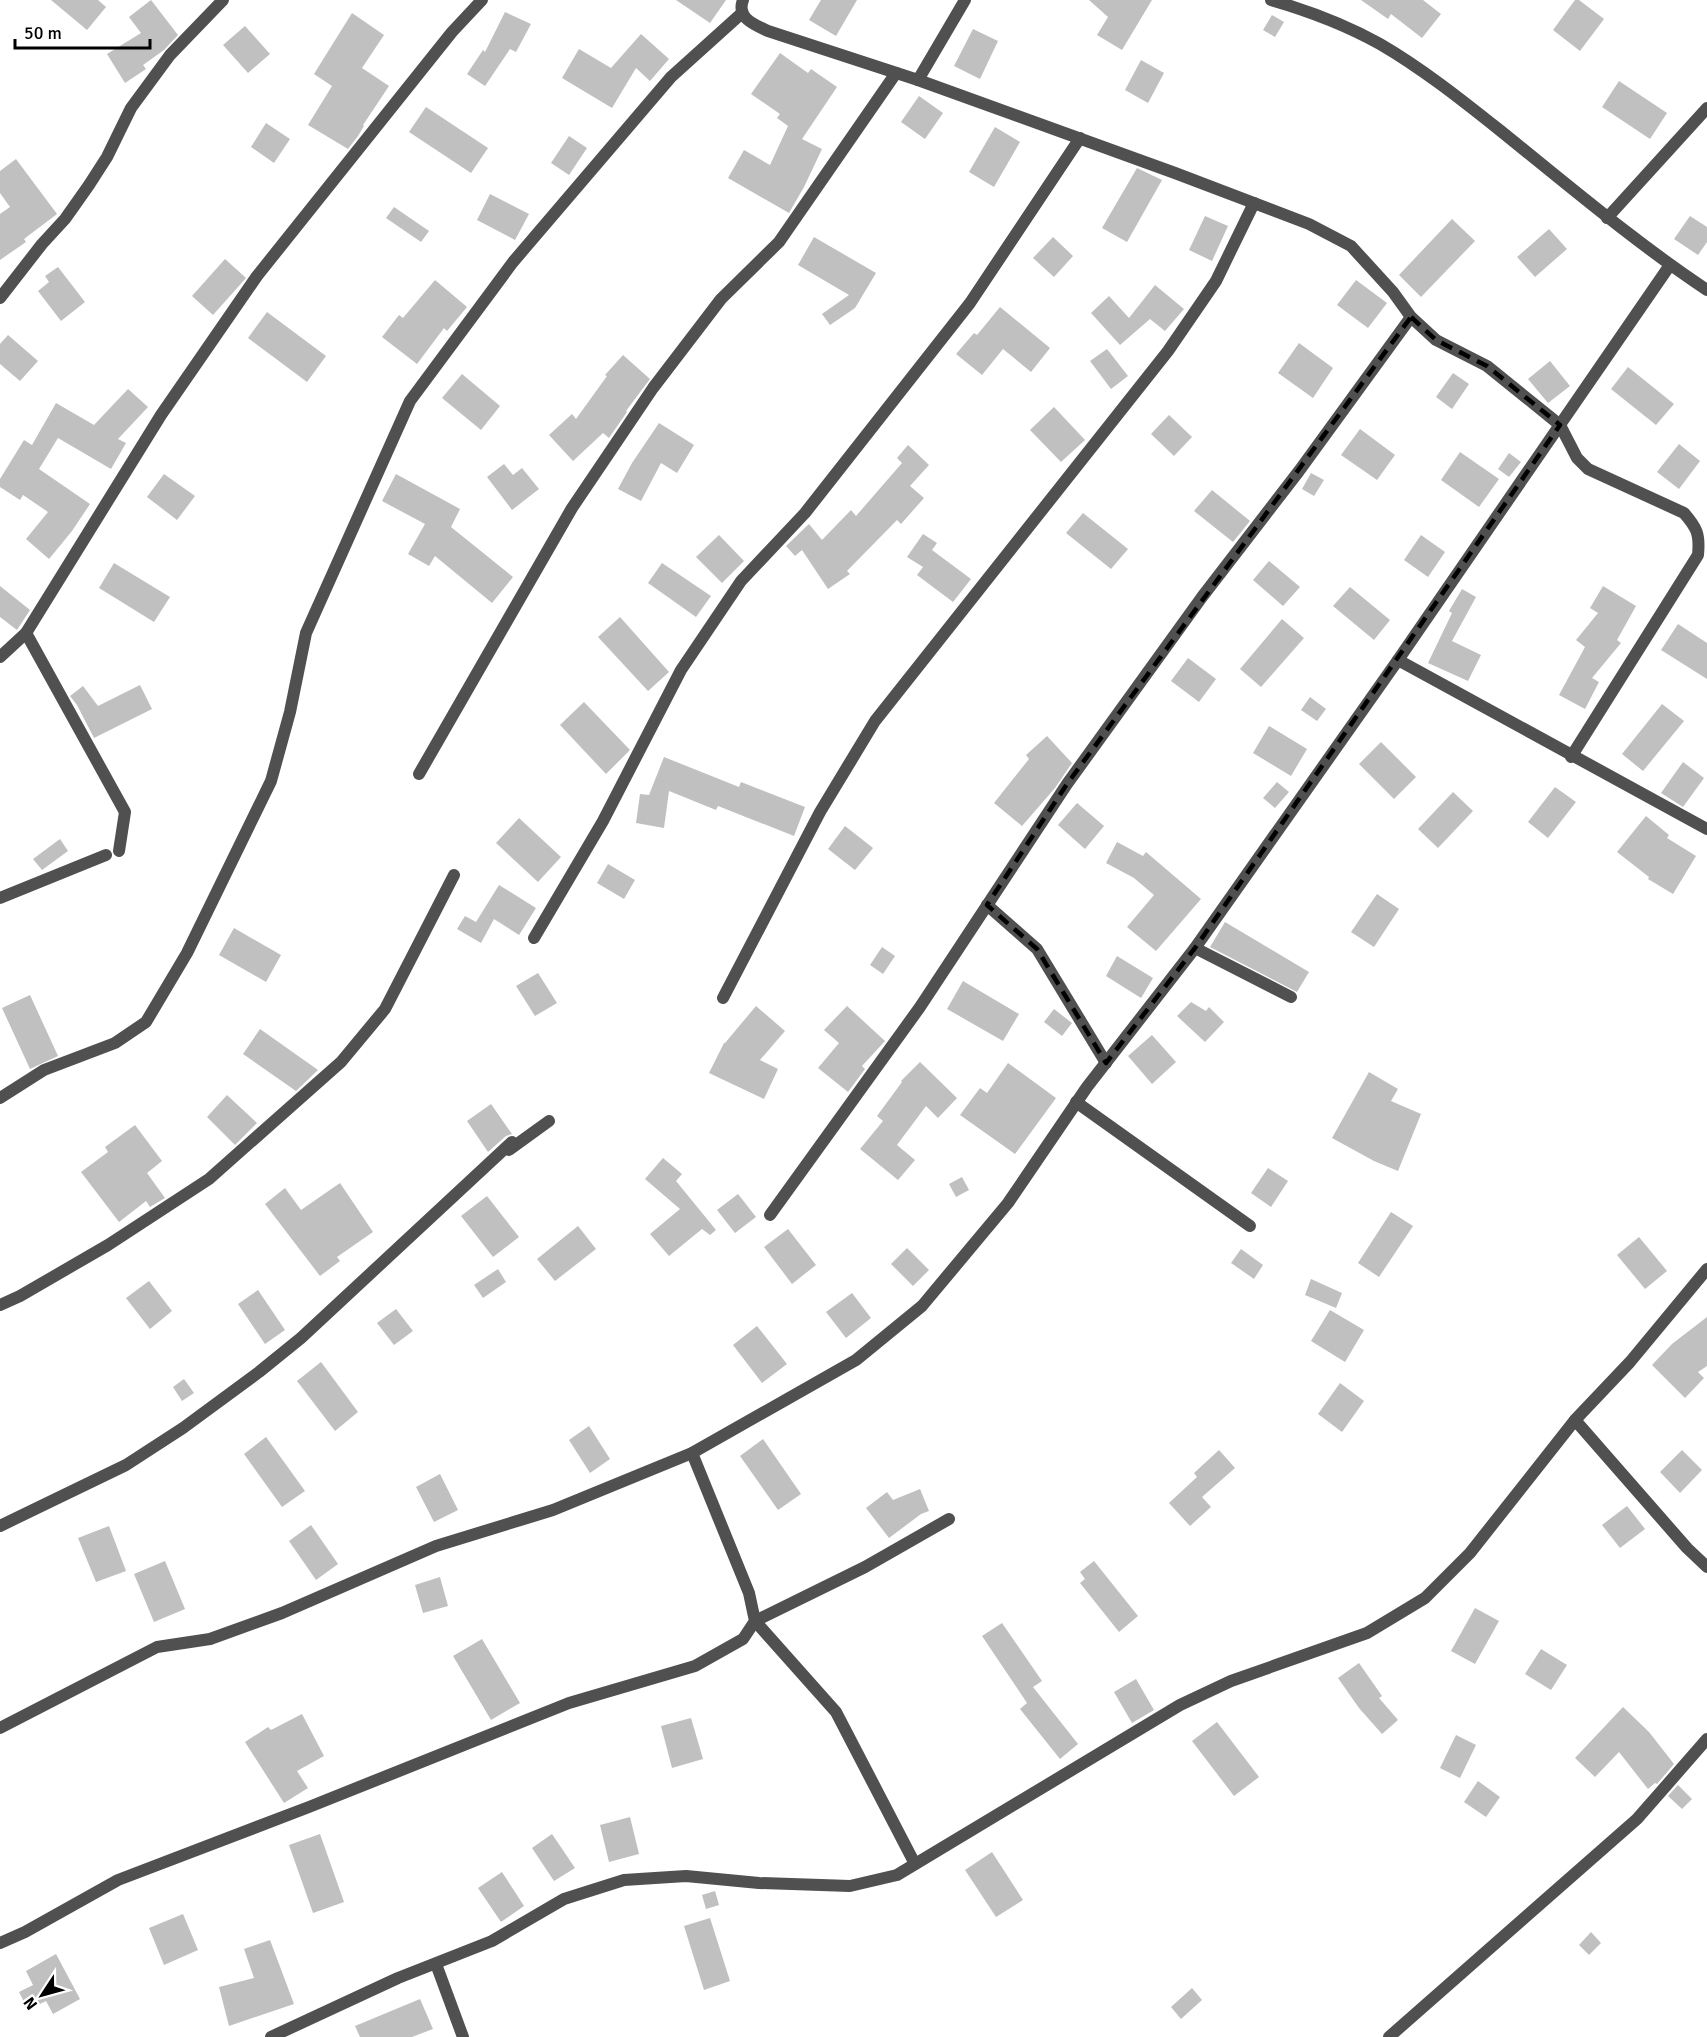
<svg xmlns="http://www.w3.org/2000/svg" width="1707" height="2037" font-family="Signika,sans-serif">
  <rect width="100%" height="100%" fill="#fff"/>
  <g fill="#c0c0c0">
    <path d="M51,0H98L106,7L87,30Z"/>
    <path d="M151,0L178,35L164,50L143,65L146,69L125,83L107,54L141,33L129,17Z"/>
    <path d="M676,0H726L710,23Z"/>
    <path d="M821,0H857L836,36L809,20Z"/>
    <path d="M1089,0H1152L1122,50L1097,35L1108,17Z"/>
    <path d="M1361,0H1423L1441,14L1422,38L1391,14L1388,19Z"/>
    <path d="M1575,0H1579L1604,19L1580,51L1553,30Z"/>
    <path d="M505,12L531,24L516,52L510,49L485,86L467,74L483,50L485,52Z"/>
    <path d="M352,13L384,35L362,68L389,86L363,125L364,126L358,136L348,149L308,125L332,86L314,74Z"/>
    <path d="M1272,15L1284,22L1275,37L1263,30Z"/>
    <path d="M245,26L270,54L248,73L223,45Z"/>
    <path d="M973,29L998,41L980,79L954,66Z"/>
    <path d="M641,34L669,59L650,81L636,68L612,108L562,78L579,49L611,68Z"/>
    <path d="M780,53L808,73L811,69L837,87L802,139L822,149L804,187L789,213L728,178L744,150L770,165L788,126L777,118L780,114L751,94Z"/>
    <path d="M1141,60L1164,73L1148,103L1125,90Z"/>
    <path d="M1619,81L1667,113L1650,139L1602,107Z"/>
    <path d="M919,96L943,113L925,139L901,122Z"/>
    <path d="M426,107L488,148L471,173L409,132Z"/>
    <path d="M266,123L290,139L274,163L251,147Z"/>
    <path d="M995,127L1020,142L994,187L969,172Z"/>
    <path d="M569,136L587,148L569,175L551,163Z"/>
    <path d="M16,159L57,214L24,239L26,242L0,260V214L10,207L0,193V171Z"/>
    <path d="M1137,168L1162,180L1127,242L1102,228Z"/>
    <path d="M490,194L529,214L515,240L477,220Z"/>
    <path d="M394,207L429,231L421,242L386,218Z"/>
    <path d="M1205,216L1228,226L1212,261L1189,250Z"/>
    <path d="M1690,216L1707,227V242L1698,255L1674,239Z"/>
    <path d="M1452,219L1475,241L1421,297L1399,275Z"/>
    <path d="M1549,229L1567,249L1535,277L1517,257Z"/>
    <path d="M814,237L876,273L855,308L830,325L822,314L849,295L798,265Z"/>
    <path d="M1053,237L1073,256L1054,277L1033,258Z"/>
    <path d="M225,259L246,278L213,315L192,296Z"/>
    <path d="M58,267L85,302L61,321L38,291L49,282L45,276Z"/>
    <path d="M435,280L467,307L447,331L444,328L417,364L382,337L399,315L403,318Z"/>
    <path d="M1356,280L1387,303L1368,328L1337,305Z"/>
    <path d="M1155,285L1184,309L1165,331L1150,319L1120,345L1091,313L1109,296L1129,318Z"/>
    <path d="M1000,307L1050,348L1031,372L1003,349L982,375L956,354L974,333L977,335Z"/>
    <path d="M267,312L326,356L307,382L248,338Z"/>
    <path d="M8,335L38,361L20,381L0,364V344Z"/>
    <path d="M1299,343L1333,368L1313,398L1278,373Z"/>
    <path d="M1107,349L1128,376L1111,389L1090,361Z"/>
    <path d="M623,355L650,379L626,411L627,412L609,438L603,433L573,461L549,435L572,414L576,419L607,376L605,375Z"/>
    <path d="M1550,361L1570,386L1548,403L1528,379Z"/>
    <path d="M1628,367L1674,404L1656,425L1611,389Z"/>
    <path d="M1453,373L1469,384L1452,409L1436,397Z"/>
    <path d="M462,374L500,406L481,430L442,398Z"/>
    <path d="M128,389L148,407L118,439L126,443L111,469L58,438L39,469L90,504L72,531L49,559L26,539L48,512L23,495L20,500L0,487V479L24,440L32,445L56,403L94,425Z"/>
    <path d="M1054,407L1085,440L1061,462L1030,430Z"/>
    <path d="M1169,415L1192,437L1174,456L1151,434Z"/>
    <path d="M659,423L694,445L677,473L661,463L641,501L618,489L632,463Z"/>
    <path d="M1360,429L1395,455L1377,480L1341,455Z"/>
    <path d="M1679,444L1700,461L1679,489L1657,472Z"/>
    <path d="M908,445L929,465L910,486L924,498L901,524L897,520L847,571L850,574L828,589L802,550L795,556L786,546L809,524L822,540L851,510L856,516L902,463L897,458Z"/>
    <path d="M1460,452L1499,479L1479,507L1441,480Z"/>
    <path d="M1509,453L1521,462L1509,477L1498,469Z"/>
    <path d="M504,464L513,475L522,468L539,489L512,510L487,477Z"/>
    <path d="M1311,473L1324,480L1314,496L1302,489Z"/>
    <path d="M164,474L195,496L177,520L147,497Z"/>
    <path d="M396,474L460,509L451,527L513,577L492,603L435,556L429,566L408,554L425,524L382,501Z"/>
    <path d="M1212,490L1250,521L1233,542L1194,511Z"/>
    <path d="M1083,513L1128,549L1111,569L1066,533Z"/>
    <path d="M923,534L937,543L932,550L971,579L953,602L917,575L923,567L907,557Z"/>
    <path d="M719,535L744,561L722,583L696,557Z"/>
    <path d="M1421,535L1445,552L1428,577L1404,560Z"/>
    <path d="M1269,561L1300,587L1283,606L1253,580Z"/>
    <path d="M114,563L170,597L154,622L99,588Z"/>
    <path d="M662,563L711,596L696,617L648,583Z"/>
    <path d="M0,586L30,610L17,630L0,617Z"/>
    <path d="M1603,586L1636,606L1617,640L1621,643L1592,678L1599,682L1585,709L1559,695L1585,647L1576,640L1598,613L1590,608Z"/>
    <path d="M1350,587L1390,620L1374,640L1333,606Z"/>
    <path d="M1462,589L1476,597L1452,641L1481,655L1468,681L1428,663L1452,613L1449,611Z"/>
    <path d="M620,617L669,672L648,691L598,637Z"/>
    <path d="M1282,619L1304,638L1261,687L1240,669Z"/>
    <path d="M1678,624L1707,643V679L1661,650Z"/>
    <path d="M1188,658L1216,679L1199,702L1171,681Z"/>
    <path d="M140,685L152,709L94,738L77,705L70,696L83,686L98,706Z"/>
    <path d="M1310,697L1326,709L1317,721L1301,710Z"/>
    <path d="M584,702L630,750L606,774L560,725Z"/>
    <path d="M1662,704L1684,721L1643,771L1622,754Z"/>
    <path d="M1269,726L1307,749L1291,776L1253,753Z"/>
    <path d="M1047,736L1072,763L1055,788L1022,826L994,803L1029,759L1026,755Z"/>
    <path d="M1381,742L1416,777L1394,799L1359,764Z"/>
    <path d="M664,757L739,787L741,782L805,807L794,836L718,806L716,810L669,791L664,828L636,823L640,794L649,795Z"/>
    <path d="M1683,762L1704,778L1683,807L1661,793Z"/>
    <path d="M1277,782L1289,792L1275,808L1263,798Z"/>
    <path d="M1555,787L1576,802L1548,838L1528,822Z"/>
    <path d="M1453,792L1473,811L1438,848L1418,829Z"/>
    <path d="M1077,803L1104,826L1085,849L1058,825Z"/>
    <path d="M1646,816L1669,835L1667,838L1696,856L1673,894L1648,879L1649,877L1617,852Z"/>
    <path d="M519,818L561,857L538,882L496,843Z"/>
    <path d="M845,826L873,848L855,870L828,849Z"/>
    <path d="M60,839L68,851L42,870L33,859Z"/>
    <path d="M1117,842L1143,856L1146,852L1201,899L1156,951L1127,927L1154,895L1134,878L1106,863Z"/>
    <path d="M608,864L635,880L624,899L597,883Z"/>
    <path d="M499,885L536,908L519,935L494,919L481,943L457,929L465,916L476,922Z"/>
    <path d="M1377,894L1399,909L1374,947L1351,932Z"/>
    <path d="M1225,922L1309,972L1297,992L1210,947Z"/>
    <path d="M234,928L281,955L266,982L219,955Z"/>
    <path d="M882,947L895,956L883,974L870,965Z"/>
    <path d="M1117,956L1153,978L1141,998L1106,976Z"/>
    <path d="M538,973L557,1003L535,1016L516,986Z"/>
    <path d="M963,981L1019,1014L1003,1041L947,1009Z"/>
    <path d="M30,995L58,1056L30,1069L2,1008Z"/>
    <path d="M1191,1002L1206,1011L1209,1007L1224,1022L1205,1042L1177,1016Z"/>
    <path d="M756,1006L785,1031L760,1060L778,1069L764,1099L709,1073L724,1043H725Z"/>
    <path d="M847,1006L885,1041L862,1066L865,1069L848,1092L818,1068L839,1043L824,1030Z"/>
    <path d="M1054,1009L1072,1023L1062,1036L1044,1022Z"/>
    <path d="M260,1029L318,1070L296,1091L243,1054Z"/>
    <path d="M1152,1035L1176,1062L1152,1084L1128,1056Z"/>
    <path d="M920,1062L957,1098L938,1118L926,1106L897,1145L915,1160L898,1180L860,1149L883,1121L877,1116L902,1082L901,1081Z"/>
    <path d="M1008,1063L1056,1098L1015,1154L960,1115L980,1088L987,1093Z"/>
    <path d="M1369,1072L1398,1089L1391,1101L1421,1114L1398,1171L1374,1161L1332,1138Z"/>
    <path d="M227,1095L257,1123L235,1145L207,1117Z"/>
    <path d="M491,1104L512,1134L506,1136L488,1152L467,1121Z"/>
    <path d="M135,1125L162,1161L147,1173L165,1198L150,1207L146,1201L119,1222L81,1172L108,1152L105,1147Z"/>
    <path d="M663,1158L682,1174L676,1181L716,1230L710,1235L702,1229L669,1256L650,1234L680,1209L645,1179Z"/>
    <path d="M1268,1168L1288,1181L1271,1207L1251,1193Z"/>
    <path d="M962,1177L969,1190L956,1197L949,1184Z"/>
    <path d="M340,1183L373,1232L337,1257L340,1261L320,1276L265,1204L285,1188L301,1210Z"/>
    <path d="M738,1194L756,1217L735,1233L717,1210Z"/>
    <path d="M487,1196L519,1237L493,1257L461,1216Z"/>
    <path d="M1391,1212L1413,1226L1379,1277L1358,1263Z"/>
    <path d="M578,1226L596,1249L555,1281L537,1259Z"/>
    <path d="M788,1229L816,1265L792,1284L764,1247Z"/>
    <path d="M1639,1237L1667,1271L1645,1289L1617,1255Z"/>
    <path d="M907,1248L929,1270L913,1286L891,1264Z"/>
    <path d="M1241,1249L1263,1265L1254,1279L1231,1263Z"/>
    <path d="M498,1269L506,1282L483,1298L474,1285Z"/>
    <path d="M1311,1279L1342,1293L1336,1308L1305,1295Z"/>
    <path d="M149,1281L172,1311L150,1329L126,1298Z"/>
    <path d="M258,1290L285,1330L265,1344L238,1304Z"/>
    <path d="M852,1293L871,1318L846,1338L826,1312Z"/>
    <path d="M396,1309L413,1331L394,1345L377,1323Z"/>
    <path d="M1330,1310L1364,1330L1345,1362L1311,1341Z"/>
    <path d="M1707,1317V1366L1698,1372L1704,1378L1685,1398L1652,1365L1672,1344Z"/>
    <path d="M757,1326L787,1364L762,1383L733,1345Z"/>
    <path d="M321,1362L358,1412L335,1431L297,1381Z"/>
    <path d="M184,1379L194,1393L182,1401L173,1387Z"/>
    <path d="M1340,1383L1364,1401L1342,1432L1318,1414Z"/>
    <path d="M589,1426L610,1459L590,1473L569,1440Z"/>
    <path d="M266,1437L305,1491L282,1507L244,1454Z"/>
    <path d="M763,1439L801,1494L778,1510L740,1456Z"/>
    <path d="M1219,1450L1235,1468L1202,1497L1211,1507L1190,1526L1169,1503L1197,1477L1194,1473Z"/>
    <path d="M1682,1450L1702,1470L1680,1493L1660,1472Z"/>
    <path d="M440,1474L458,1510L434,1522L416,1487Z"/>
    <path d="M920,1489L929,1511L921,1514L889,1538L866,1508L887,1492L893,1500Z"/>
    <path d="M1627,1506L1645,1529L1620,1548L1602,1525Z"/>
    <path d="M311,1525L338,1564L316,1580L289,1541Z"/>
    <path d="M109,1526L126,1571L96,1582L78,1538Z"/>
    <path d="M165,1561L185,1609L154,1622L134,1574Z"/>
    <path d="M1094,1561L1138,1616L1119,1632L1080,1583L1085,1579L1080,1572Z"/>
    <path d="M440,1577L448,1606L423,1613L415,1585Z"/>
    <path d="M1475,1608L1499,1621L1475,1664L1451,1651Z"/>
    <path d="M1002,1623L1042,1681L1033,1687L1078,1744L1060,1759L1020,1709L1027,1703L982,1636Z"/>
    <path d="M482,1639L520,1703L491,1720L453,1656Z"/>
    <path d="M1541,1649L1567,1665L1551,1690L1525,1674Z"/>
    <path d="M1359,1663L1382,1696L1379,1698L1398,1720L1382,1734L1359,1708L1338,1678Z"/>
    <path d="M1136,1679L1154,1710L1132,1723L1114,1692Z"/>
    <path d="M1623,1707L1649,1732L1674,1764L1657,1784L1655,1783L1648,1789L1619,1752L1595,1777L1575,1758Z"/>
    <path d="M302,1714L324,1756L297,1771L308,1788L284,1803L245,1742L268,1727L271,1730Z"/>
    <path d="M691,1718L703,1759L672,1768L661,1726Z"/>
    <path d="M1217,1722L1259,1777L1234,1796L1192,1741Z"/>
    <path d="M1456,1735L1476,1745L1460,1778L1440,1768Z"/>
    <path d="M1478,1781L1500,1797L1486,1817L1464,1802Z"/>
    <path d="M1678,1785L1692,1799L1682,1809L1668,1796Z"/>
    <path d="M630,1817L639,1854L609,1862L600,1825Z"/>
    <path d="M320,1834L344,1902L313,1913L289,1845Z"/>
    <path d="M552,1834L575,1868L554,1881L532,1848Z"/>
    <path d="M992,1852L1023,1900L996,1917L965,1870Z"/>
    <path d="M502,1872L524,1906L501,1922L478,1888Z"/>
    <path d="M715,1891L719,1905L706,1909L702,1895Z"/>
    <path d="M183,1914L198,1950L164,1965L149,1928Z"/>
    <path d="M710,1918L730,1981L704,1990L684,1926Z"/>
    <path d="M1591,1932L1601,1943L1589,1955L1579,1945Z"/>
    <path d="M270,1940L294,2004L229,2026L219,1987L254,1978L244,1949Z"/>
    <path d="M56,1954L80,1999L53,2014L46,2001L28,2010L19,1992L33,1985L26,1971Z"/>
    <path d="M1192,1988L1202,2000L1181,2019L1171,2007Z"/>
    <path d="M420,1999L433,2029L412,2037H360L355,2026Z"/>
  </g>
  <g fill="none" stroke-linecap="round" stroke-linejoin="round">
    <g stroke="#505050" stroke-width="12">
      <path d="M743,0C736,18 755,25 768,31L918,80L1175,173L1309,224L1351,246L1393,292L1411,317L1436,340L1487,366L1560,425L1577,458L1588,469L1684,513C1697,528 1700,534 1698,555L1571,757"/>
      <path d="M1271,0C1309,11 1346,25 1380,44C1423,69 1463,101 1502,132C1569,186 1635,242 1707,290"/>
      <path d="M918,80L965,0"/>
      <path d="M1607,218L1707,108"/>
      <path d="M0,298L42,244L65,219L89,185L107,157L131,108L170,55L223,0"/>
      <path d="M26,633L125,812L119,851"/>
      <path d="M0,657L26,633L161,415L257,276L452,32L482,0"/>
      <path d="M1398,660L1707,829"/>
      <path d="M419,774L572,508L653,388L721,299L779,242L896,73"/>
      <path d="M0,898L106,855"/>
      <path d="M987,905L1037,949L1106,1063"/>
      <path d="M534,938L603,821L681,670L741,581L805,513L970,303L1080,138"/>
      <path d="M1195,948L1291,997"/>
      <path d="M723,998L820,812L875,721L1168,351L1216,281L1254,203"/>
      <path d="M0,1098L44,1070L115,1043L146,1022L187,953L271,781L290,712L306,633L410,401L513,262L671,77L742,13"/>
      <path d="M1076,1102L1250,1226"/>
      <path d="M509,1150L549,1121"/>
      <path d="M770,1215L920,1007L1067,784L1202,597L1299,471L1411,317"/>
      <path d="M0,1305L20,1296L108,1245L209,1179L341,1062L385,1009L454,875"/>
      <path d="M1575,1420L1687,1548L1707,1567"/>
      <path d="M0,1526L126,1465L183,1428L259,1372L301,1338L512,1142"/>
      <path d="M0,1728L157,1647L210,1639L282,1613L436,1546L553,1510L692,1453L856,1360L922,1306L1008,1203L1087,1087L1195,948L1398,660L1670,265"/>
      <path d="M915,1864L836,1712L755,1621L865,1567L949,1519"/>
      <path d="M0,1943L25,1932L118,1880L309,1807L569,1703L695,1666L743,1639L755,1621L749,1593L692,1453"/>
      <path d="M436,1964L463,2037"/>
      <path d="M271,2037L398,1978L492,1941L564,1899L624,1880L686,1876L759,1883L850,1886L897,1875L1180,1705L1231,1681L1367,1633L1425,1598L1470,1553L1575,1420L1630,1362L1707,1269"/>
      <path d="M1389,2037L1637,1819L1707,1739"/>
    </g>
  </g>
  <path fill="none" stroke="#000" stroke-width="4.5" stroke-dasharray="12 8" stroke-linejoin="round" d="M1411,317L1436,340L1487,366L1560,425L1195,948L1106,1063L1037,949L987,905L1067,784Z"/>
  <g transform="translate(42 1995) rotate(234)" stroke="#ffffff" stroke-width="4.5" paint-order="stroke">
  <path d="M0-4.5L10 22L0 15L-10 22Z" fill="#000000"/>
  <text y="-9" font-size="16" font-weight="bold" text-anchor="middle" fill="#000000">N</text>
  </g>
  <path d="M15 39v9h135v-9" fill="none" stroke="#000000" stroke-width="3"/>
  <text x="24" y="39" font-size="18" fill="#000000" stroke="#ffffff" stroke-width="4.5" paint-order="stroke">50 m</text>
</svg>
